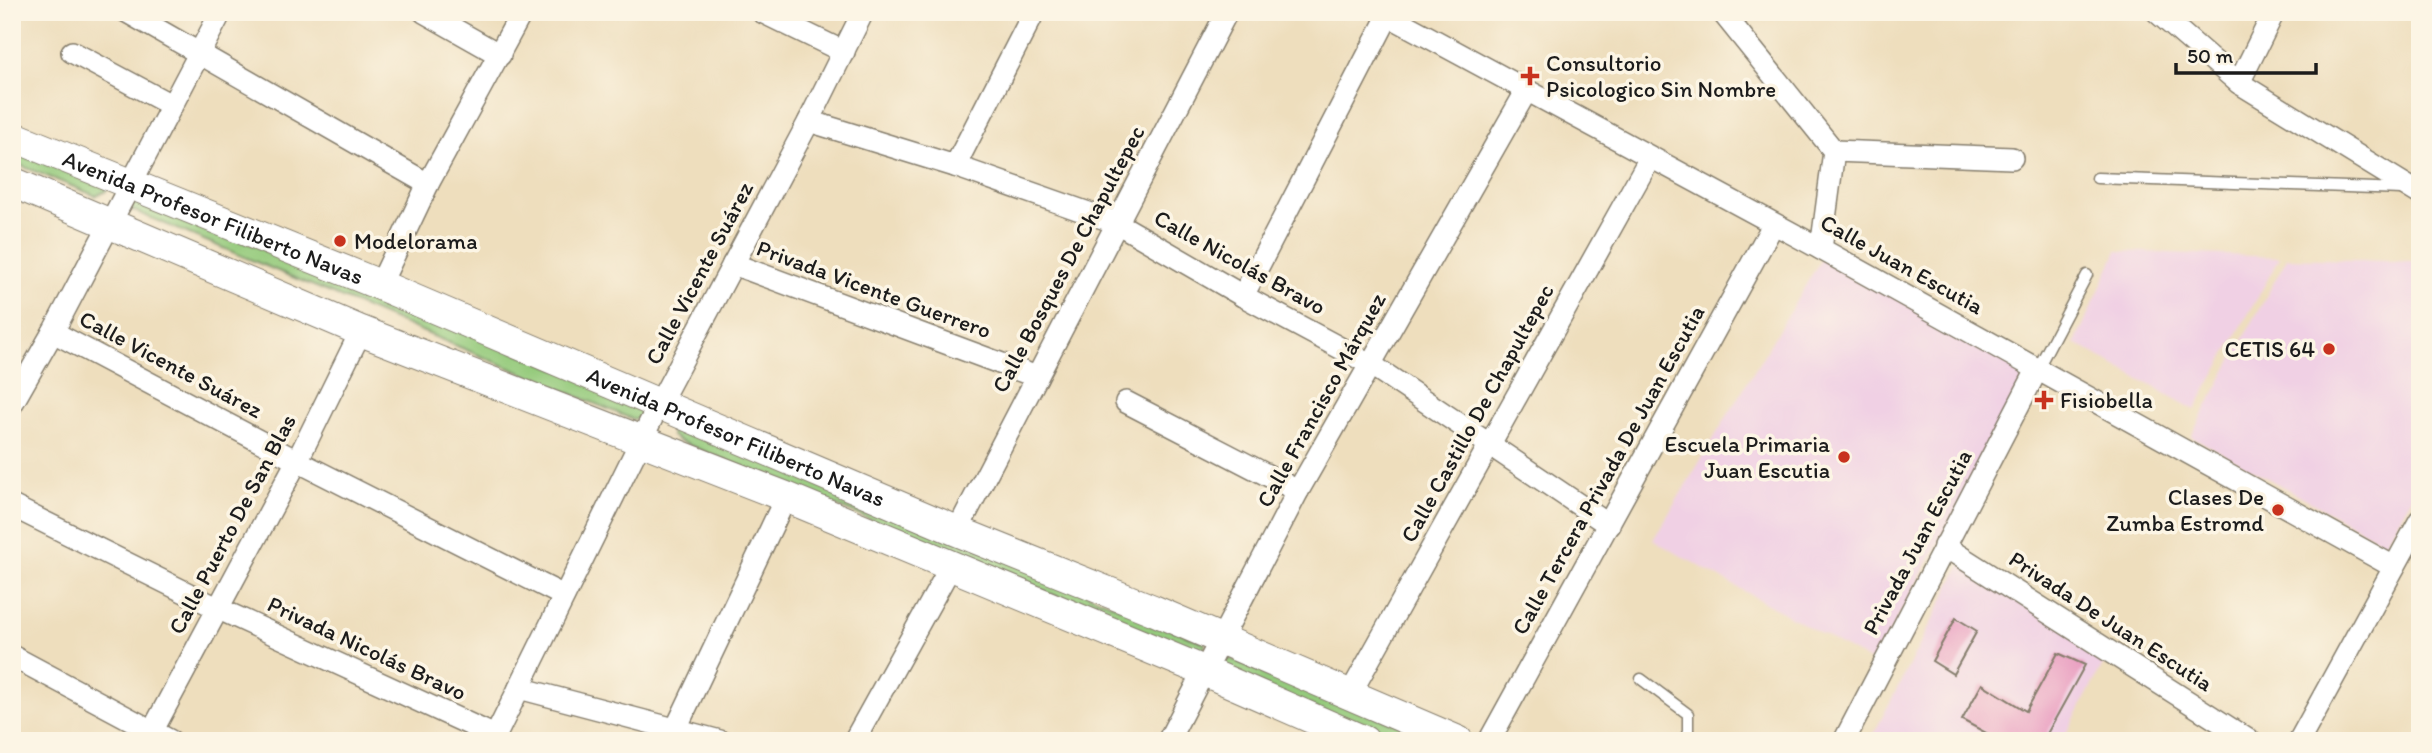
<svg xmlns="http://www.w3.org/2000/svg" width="2432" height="753" font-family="Itim,sans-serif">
  <rect width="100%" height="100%" fill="#fcf5e5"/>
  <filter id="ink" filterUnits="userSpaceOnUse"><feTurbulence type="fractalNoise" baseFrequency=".0143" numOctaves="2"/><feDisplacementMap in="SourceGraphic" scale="14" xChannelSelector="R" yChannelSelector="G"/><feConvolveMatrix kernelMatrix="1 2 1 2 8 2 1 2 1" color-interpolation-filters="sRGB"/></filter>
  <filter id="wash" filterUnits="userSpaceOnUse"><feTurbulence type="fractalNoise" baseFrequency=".00686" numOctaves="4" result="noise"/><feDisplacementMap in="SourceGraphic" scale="28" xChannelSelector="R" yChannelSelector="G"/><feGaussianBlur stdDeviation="1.57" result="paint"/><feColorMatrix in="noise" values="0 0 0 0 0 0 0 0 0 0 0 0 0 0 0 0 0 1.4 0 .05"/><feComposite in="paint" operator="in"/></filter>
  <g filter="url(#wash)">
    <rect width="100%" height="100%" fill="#eedebd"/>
    <g fill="#f0d0e4">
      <path d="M2117,251L2280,257L2195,410L2075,343Z"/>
      <path d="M1823,256L2031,374L1873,663L1653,540Z"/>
      <path d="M2287,258L2420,262V484L2385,543L2191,436Z"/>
      <path d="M1964,559L2109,654L2062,741H1870Z"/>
    </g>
    <g fill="#94ca7c" stroke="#58734c" stroke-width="2">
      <path d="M12,140L109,185L106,191L96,196L12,162Z"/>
      <path d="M134,196L646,405L644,416L634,420L132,210L130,206Z"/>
      <path d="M676,421L1205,643L1204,657L679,441L672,436C670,429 671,426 676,421Z"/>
      <path d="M1224,656L1440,741H1392L1230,672L1221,662Z"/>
    </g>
    <g id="blocks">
      <g fill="#e99ec1">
        <path d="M1956,618L1977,631L1953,674L1932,661Z"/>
        <path d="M2058,653L2085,665L2043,741H2001L1962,720L1982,684L2026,711Z"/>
      </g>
    </g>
  </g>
  <g filter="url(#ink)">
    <use href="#blocks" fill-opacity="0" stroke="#857d6c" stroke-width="2"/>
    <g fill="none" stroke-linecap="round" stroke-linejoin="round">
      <defs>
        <g id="service">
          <path d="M2097,178L2402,189"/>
          <path d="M2038,368L2087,275"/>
          <path d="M1641,679L1688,714V732L1684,741"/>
        </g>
        <g id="minor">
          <path d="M127,12L428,184"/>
          <path d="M424,12L500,55"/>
          <path d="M762,12L844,52"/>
          <path d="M1382,12L1821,249L2394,567"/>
          <path d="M1722,12L1834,151L1821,249"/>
          <path d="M2157,12L2239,83L2420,194"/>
          <path d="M72,52L171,105"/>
          <path d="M2239,83L2274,12"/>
          <path d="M809,121L955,166L1117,223L1243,296L1370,364L1609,525"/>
          <path d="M1834,151L2012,158"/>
          <path d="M955,166L1034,12"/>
          <path d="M733,264L1037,377"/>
          <path d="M380,285L428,184L522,12"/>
          <path d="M1243,296L1388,16"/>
          <path d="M53,332L297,461L564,596"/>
          <path d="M1126,402L1298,491"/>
          <path d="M12,404L53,332L221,12"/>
          <path d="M12,506L217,608L495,736"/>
          <path d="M957,531L1227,12"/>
          <path d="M1944,546L2250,741"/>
          <path d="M12,656L171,741"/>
          <path d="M519,688L720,741"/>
          <path d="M1350,694L1650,158"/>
          <path d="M147,741L297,461L361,331"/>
          <path d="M493,741L659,404L809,121L863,12"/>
          <path d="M670,741L786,497"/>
          <path d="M854,741L951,566"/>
          <path d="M1168,741L1298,491L1527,90"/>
          <path d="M1489,741L1773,225"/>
          <path d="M1844,741L2038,368"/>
          <path d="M2299,741L2420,520"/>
        </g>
        <g id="secondary">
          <path id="s1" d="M12,136L380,285L957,531L1153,610L1458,741"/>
          <path d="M12,182L361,331L786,497L1204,671L1364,741"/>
        </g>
      </defs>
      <use href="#service" stroke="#857d6c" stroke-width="13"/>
      <use href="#minor" stroke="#857d6c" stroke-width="24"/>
      <use href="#secondary" stroke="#857d6c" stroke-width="32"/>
      <use href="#service" stroke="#fff" stroke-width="10"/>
      <use href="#minor" stroke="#fff" stroke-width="21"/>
      <use href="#secondary" stroke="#fff" stroke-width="30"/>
    </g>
  </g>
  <g fill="#c8321e" stroke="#fcf5e5" stroke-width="2.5">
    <path d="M1526.5 65.5h7v7h7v7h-7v7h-7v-7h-7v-7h7z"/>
    <circle cx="340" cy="241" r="7"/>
    <circle cx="2329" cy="349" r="7"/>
    <path d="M2040.5 389.5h7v7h7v7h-7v7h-7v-7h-7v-7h7z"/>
    <circle cx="1844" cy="457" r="7"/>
    <circle cx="2278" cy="510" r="7"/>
  </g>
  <g text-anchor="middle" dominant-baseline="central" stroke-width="7" stroke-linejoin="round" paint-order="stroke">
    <g font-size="23" fill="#1c1c1c" stroke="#fcf5e5" text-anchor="start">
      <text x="1546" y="63">Consultorio<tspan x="1546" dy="26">Psicologico Sin Nombre</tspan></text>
      <text x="354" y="241">Modelorama</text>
      <text x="2315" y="349" text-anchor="end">CETIS 64</text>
      <text x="2060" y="400">Fisiobella</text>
      <text x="1830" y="444" text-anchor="end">Escuela Primaria<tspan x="1830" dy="26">Juan Escutia</tspan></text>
      <text x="2264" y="497" text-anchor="end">Clases De<tspan x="2264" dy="26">Zumba Estromd</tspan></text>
    </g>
    <g font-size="23" fill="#1c1c1c" stroke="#fcf5e5">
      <text stroke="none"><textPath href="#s1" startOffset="217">Avenida Profesor Filiberto Navas</textPath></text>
      <text transform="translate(1068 259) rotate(-62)">Calle Bosques De Chapultepec</text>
      <text transform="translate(1240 262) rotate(29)">Calle Nicolás Bravo</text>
      <text transform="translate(1902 264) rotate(29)">Calle Juan Escutia</text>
      <text transform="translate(699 273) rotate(-62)">Calle Vicente Suárez</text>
      <text transform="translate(874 289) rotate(20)">Privada Vicente Guerrero</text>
      <text transform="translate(171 364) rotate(28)">Calle Vicente Suárez</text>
      <text transform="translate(1321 400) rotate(-61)">Calle Francisco Márquez</text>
      <text transform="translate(1477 413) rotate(-61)">Calle Castillo De Chapultepec</text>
      <text stroke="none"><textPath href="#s1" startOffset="784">Avenida Profesor Filiberto Navas</textPath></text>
      <text transform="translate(1608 470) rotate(-61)">Calle Tercera Privada De Juan Escutia</text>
      <text transform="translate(232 524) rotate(-62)">Calle Puerto De San Blas</text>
      <text transform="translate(1917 542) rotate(-62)">Privada Juan Escutia</text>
      <text transform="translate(2111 621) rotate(33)">Privada De Juan Escutia</text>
      <text transform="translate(367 648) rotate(25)">Privada Nicolás Bravo</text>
    </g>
  </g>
  <rect width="2432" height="753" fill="none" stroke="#fcf5e5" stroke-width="42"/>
  <path d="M2176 63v10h140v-10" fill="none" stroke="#1c1c1c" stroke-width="3.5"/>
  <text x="2187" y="63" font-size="21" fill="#1c1c1c" stroke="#fcf5e5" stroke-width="5" paint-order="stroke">50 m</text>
</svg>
